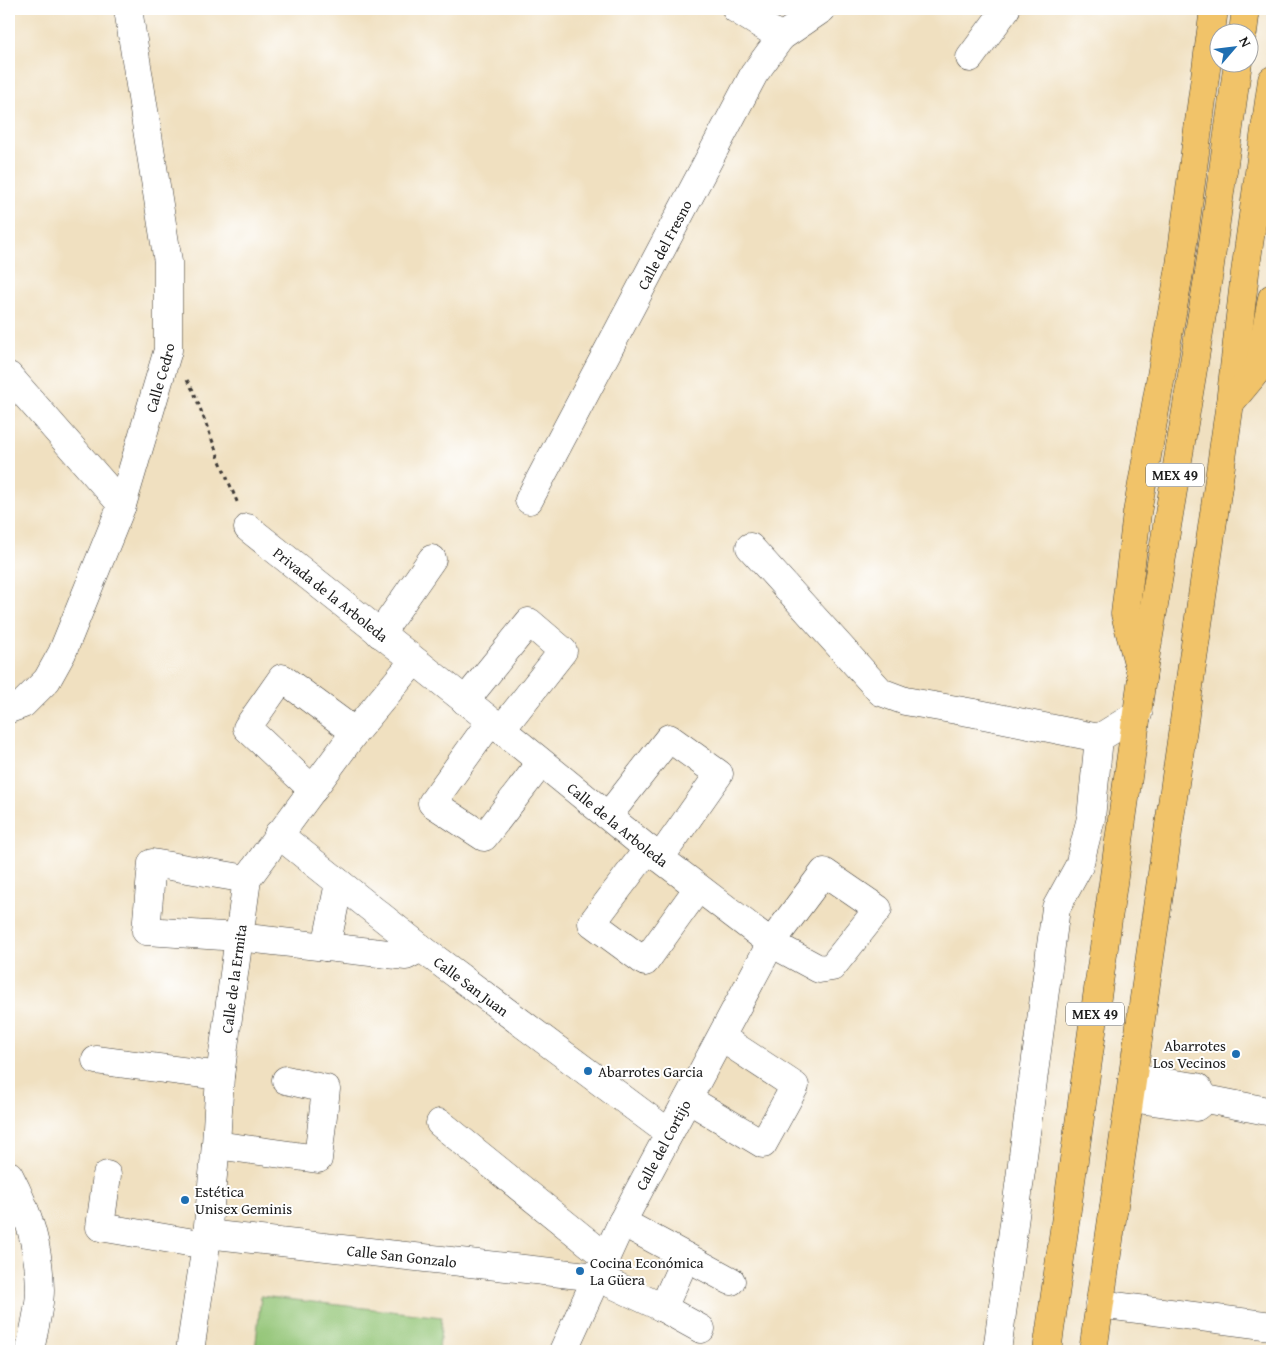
<svg xmlns="http://www.w3.org/2000/svg" width="1281" height="1360" font-family="'Gentium Book Plus',serif">
  <rect width="100%" height="100%" fill="#fff"/>
  <filter id="ink" filterUnits="userSpaceOnUse"><feTurbulence type="fractalNoise" baseFrequency=".02" numOctaves="2"/><feDisplacementMap in="SourceGraphic" scale="10" xChannelSelector="R" yChannelSelector="G"/><feConvolveMatrix kernelMatrix="1 2 1 2 8 2 1 2 1" color-interpolation-filters="sRGB"/></filter>
  <filter id="wash" filterUnits="userSpaceOnUse"><feTurbulence type="fractalNoise" baseFrequency=".0096" numOctaves="4" result="noise"/><feDisplacementMap in="SourceGraphic" scale="20" xChannelSelector="R" yChannelSelector="G"/><feGaussianBlur stdDeviation="1.12" result="paint"/><feColorMatrix in="noise" values="0 0 0 0 0 0 0 0 0 0 0 0 0 0 0 0 0 1.4 0 .05"/><feComposite in="paint" operator="in"/></filter>
  <g filter="url(#wash)">
    <rect width="100%" height="100%" fill="#f0e0c0"/>
    <path fill="#92c474" stroke="#577048" d="M261,1296L442,1317L439,1351H255Z"/>
  </g>
  <g filter="url(#ink)">
    <g fill="none" stroke-linecap="round" stroke-linejoin="round">
      <defs>
        <g id="minor">
          <path d="M736,9L781,37"/>
          <path d="M970,58L1006,9"/>
          <path d="M9,376L122,505"/>
          <path id="s1" d="M529,500L754,74L781,37L822,9"/>
          <path id="s2" d="M248,528L491,721L648,849L771,943L819,969L832,967L878,909L824,872L771,943L622,1222L563,1351"/>
          <path d="M750,547L881,692L905,701L974,713L1099,738L1138,714"/>
          <path d="M380,634L432,559"/>
          <path d="M465,701L529,622L563,651L501,730"/>
          <path id="s3" d="M9,709L23,704L47,680L62,653L122,505L168,350V262L128,9"/>
          <path d="M491,721L432,803L484,837L541,763"/>
          <path d="M313,790L247,728L282,678L355,732"/>
          <path d="M608,816L669,738L719,774L660,858"/>
          <path id="s4" d="M278,834L421,948L669,1133"/>
          <path d="M648,849L592,923L645,962L698,888"/>
          <path d="M247,879L152,863L146,931L238,937L406,956L421,948"/>
          <path d="M326,947L339,883"/>
          <path d="M96,1060L220,1076"/>
          <path d="M1132,1078L1197,1087L1206,1099L1272,1112"/>
          <path d="M1130,1098L1196,1107L1206,1099"/>
          <path d="M688,1099L763,1144L795,1086L722,1038"/>
          <path d="M440,1123L606,1257"/>
          <path d="M216,1145L318,1159L326,1089L286,1080"/>
          <path d="M9,1175C29,1213 39,1247 40,1290C40,1308 33,1333 30,1351"/>
          <path d="M107,1175L100,1227L206,1245"/>
          <path d="M622,1222L731,1281"/>
          <path id="s5" d="M207,1234L597,1277L663,1308L701,1329"/>
          <path d="M1099,1304L1272,1326"/>
          <path d="M663,1308L686,1257"/>
          <path id="s6" d="M190,1351L206,1245L216,1145L220,1076L247,879L355,732L414,661"/>
          <path d="M997,1351L1056,908L1079,866L1091,818L1099,738"/>
        </g>
        <g id="major">
          <path d="M1243,32L1246,9"/>
          <path d="M1047,1351L1142,678L1209,272L1238,62"/>
          <path d="M1093,1351L1230,403L1245,273L1272,80"/>
        </g>
        <g id="highway">
          <path d="M1230,403L1259,368L1272,298"/>
          <path d="M1142,678L1125,614L1137,513L1179,273L1214,9"/>
        </g>
      </defs>
      <use href="#minor" stroke="#3c3935" stroke-width="29"/>
      <use href="#major" stroke="#3c3935" stroke-width="29"/>
      <use href="#highway" stroke="#3c3935" stroke-width="29"/>
      <path stroke="#3c3935" stroke-width="3" stroke-dasharray="4 4" stroke-linecap="butt" d="M187,380L194,392L220,461L238,504"/>
      <use href="#minor" stroke="#fff" stroke-width="28"/>
      <use href="#major" stroke="#f1c369" stroke-width="28"/>
      <use href="#highway" stroke="#f1c369" stroke-width="28"/>
    </g>
  </g>
  <g fill="#1f6fb2" stroke="#fff" stroke-width="2">
    <circle cx="1236" cy="1054" r="5"/>
    <circle cx="588" cy="1071" r="5"/>
    <circle cx="185" cy="1200" r="5"/>
    <circle cx="580" cy="1271" r="5"/>
  </g>
  <g text-anchor="middle" dominant-baseline="central" stroke-width="4" stroke-linejoin="round" paint-order="stroke">
    <g fill="#fff" stroke="#606060" stroke-width="1">
      <rect x="1146" y="463.5" width="58" height="23" rx="4"/>
      <rect x="1066" y="1002.5" width="58" height="23" rx="4"/>
    </g>
    <g font-size="14" font-weight="bold" fill="#1c1c1c">
      <text x="1175" y="475">MEX 49</text>
      <text x="1095" y="1014">MEX 49</text>
    </g>
    <g font-size="15" fill="#1c1c1c" stroke="#fff">
      <text stroke="none"><textPath href="#s1" startOffset="289">Calle del Fresno</textPath></text>
      <text stroke="none"><textPath href="#s3" startOffset="372">Calle Cedro</textPath></text>
      <text stroke="none"><textPath href="#s2" startOffset="106">Privada de la Arboleda</textPath></text>
      <text stroke="none"><textPath href="#s2" startOffset="474">Calle de la Arboleda</textPath></text>
      <text stroke="none"><textPath href="#s6" startOffset="375">Calle de la Ermita</textPath></text>
      <text stroke="none"><textPath href="#s4" startOffset="246">Calle San Juan</textPath></text>
      <text transform="translate(663 1145) rotate(-62)">Calle del Cortijo</text>
      <text stroke="none"><textPath href="#s5" startOffset="196">Calle San Gonzalo</textPath></text>
    </g>
    <g font-size="15" fill="#1c1c1c" stroke="#fff" text-anchor="start">
      <text x="1226" y="1045" text-anchor="end">Abarrotes<tspan x="1226" dy="17">Los Vecinos</tspan></text>
      <text x="598" y="1071">Abarrotes Garcia</text>
      <text x="195" y="1191">Estética<tspan x="195" dy="17">Unisex Geminis</tspan></text>
      <text x="590" y="1262">Cocina Económica<tspan x="590" dy="17">La Güera</tspan></text>
    </g>
  </g>
  <rect width="1281" height="1360" fill="none" stroke="#fff" stroke-width="30"/>
  <g transform="translate(1234 48) rotate(62)"><circle r="24" fill="#ffffff" stroke="#a4a4a4"/>
  <path d="M0-4L9 19L0 12L-9 19Z" fill="#1f6fb2"/>
  <text y="-8" font-size="14" font-weight="bold" text-anchor="middle" fill="#1c1c1c">N</text>
  </g>
</svg>
